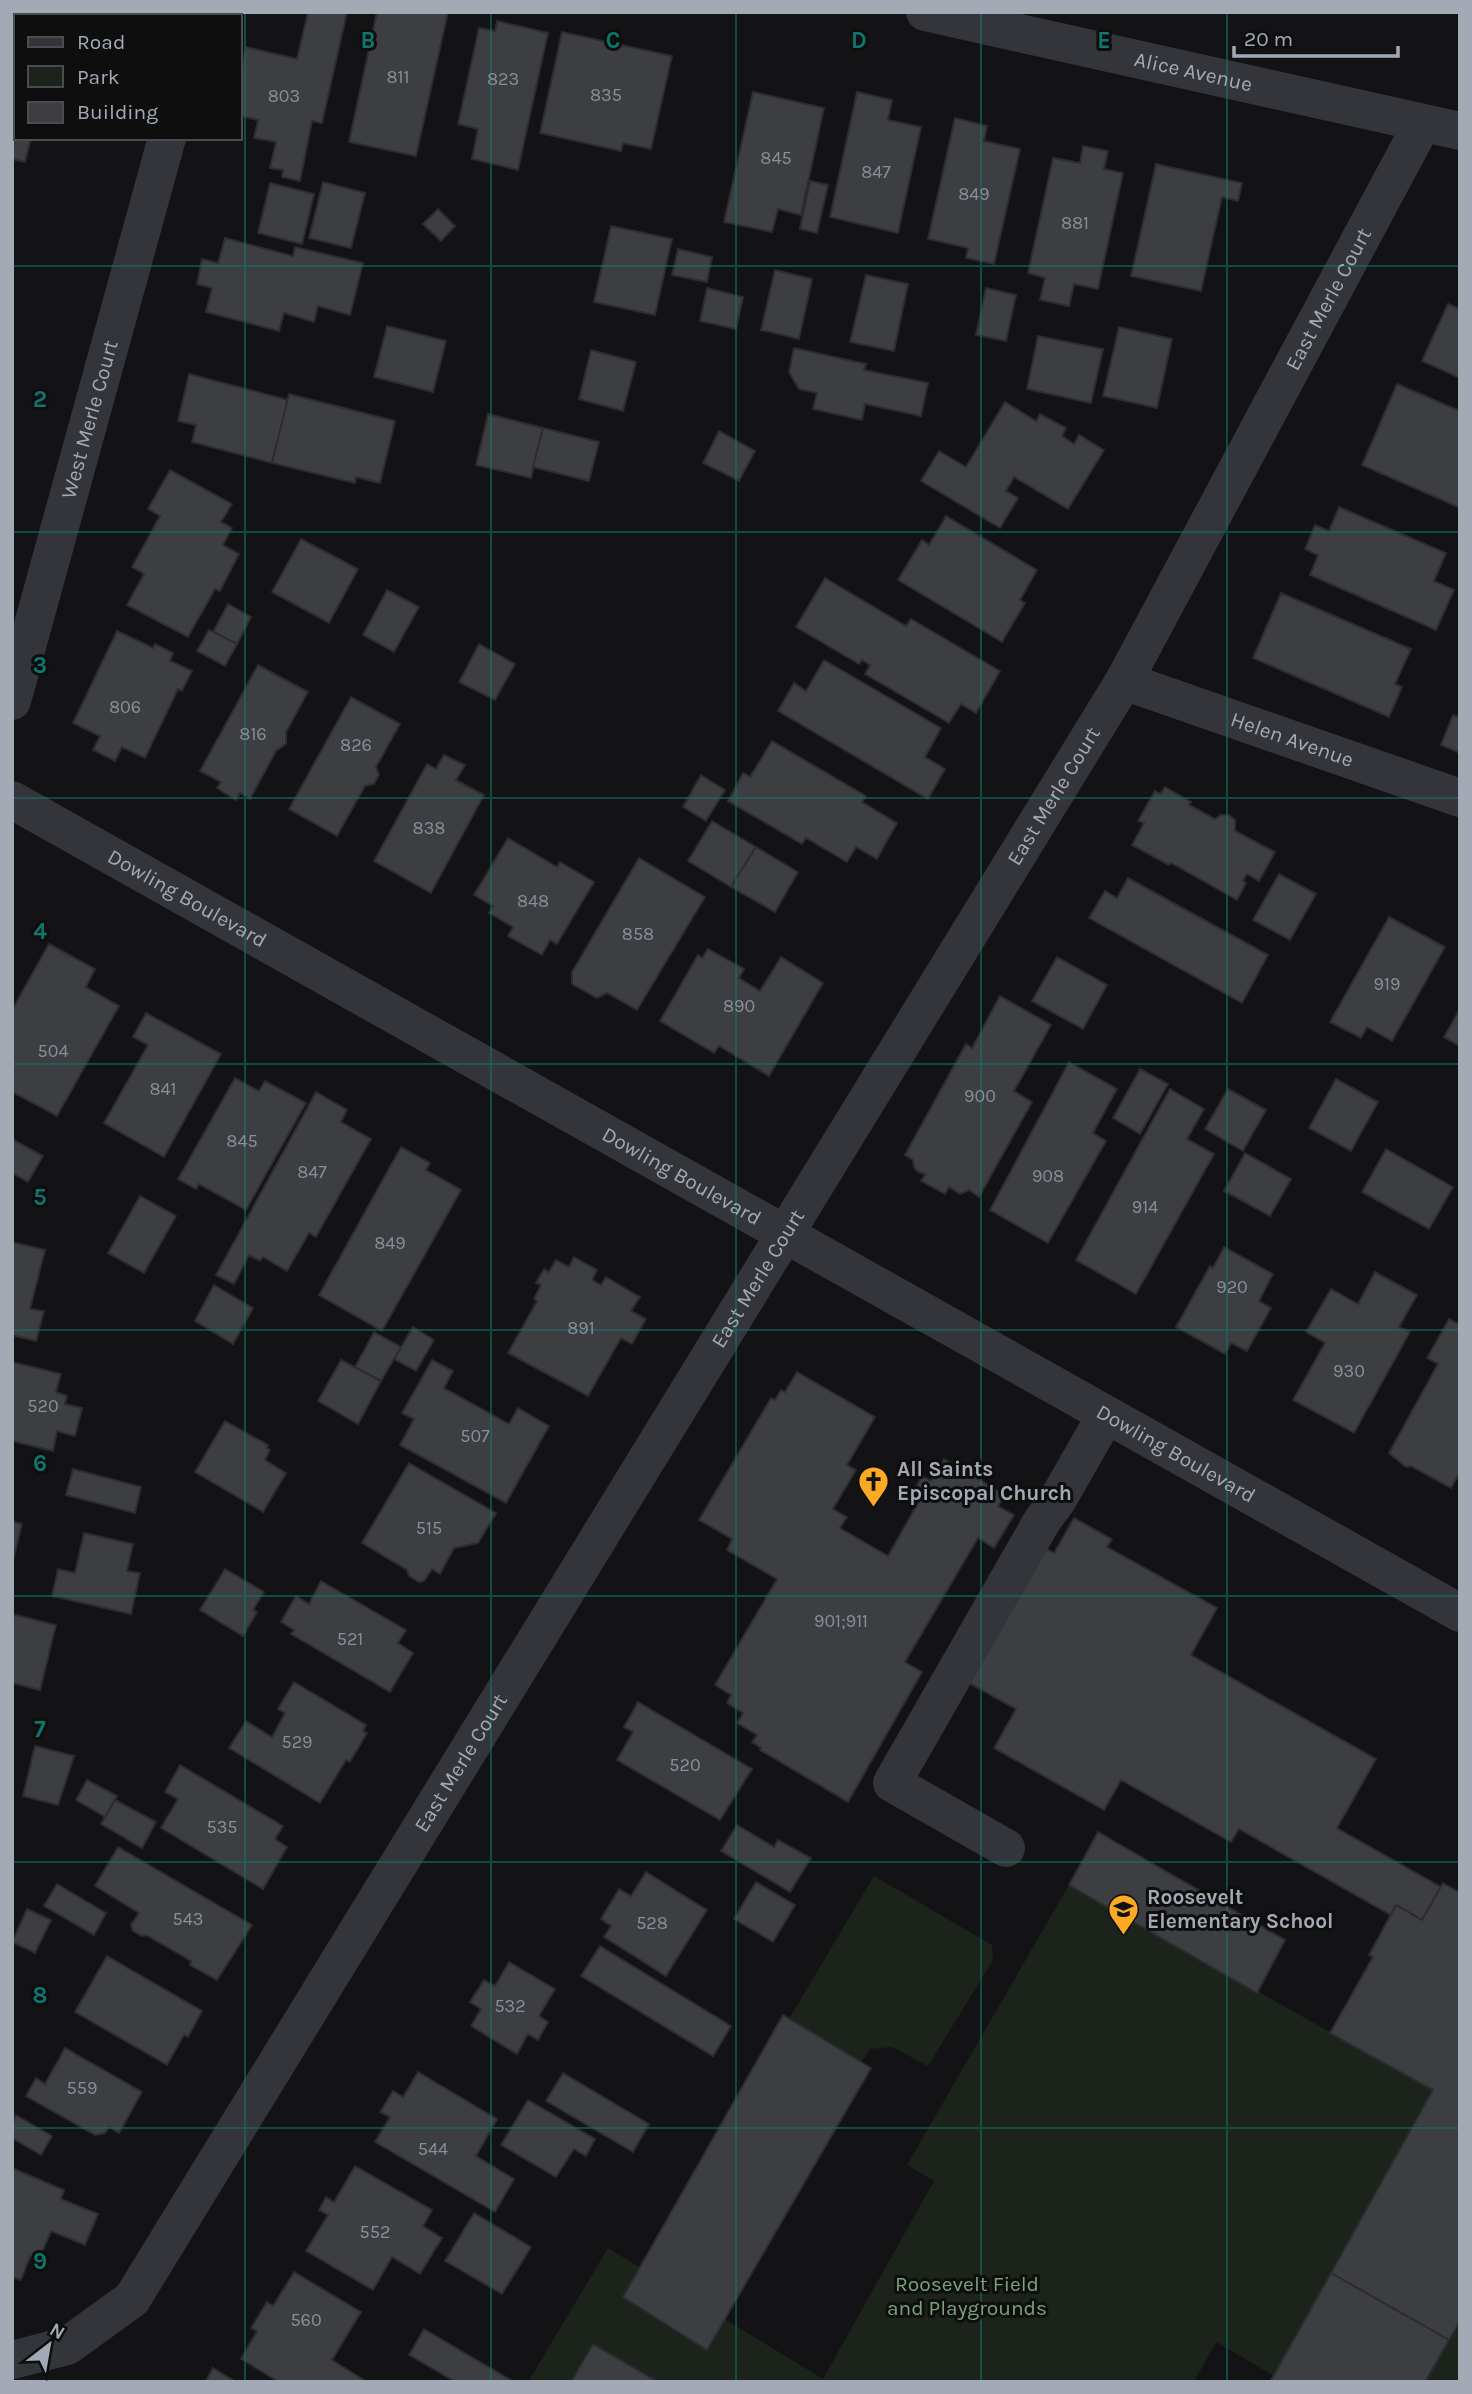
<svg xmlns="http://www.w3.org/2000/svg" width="1472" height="2394" font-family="Karla,sans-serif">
  <rect width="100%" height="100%" fill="#131315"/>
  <g fill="#1b231b">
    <path d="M874,1876L992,1945L993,1960L928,2066L892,2047L870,2049L861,2062L789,2019Z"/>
    <path d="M1069,1885L1433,2090L1274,2376L1216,2342L1194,2382H528L608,2248L823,2379L934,2181L907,2165Z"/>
    <path d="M1460,2321V2382H1425Z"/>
  </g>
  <g fill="#3c3e42" stroke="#2d2d31" stroke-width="2">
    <path d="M12,12H42L41,16H16V73L12,72Z"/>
    <path d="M308,12H347L322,123L312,121L300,181L282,177L283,170L270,168L276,142L254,138L258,120L240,116V75L246,47L297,59Z"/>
    <path d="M377,12H448L416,156L349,142Z"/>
    <path d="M497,21L548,33L518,170L472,159L478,129L458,124L479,28L495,31Z"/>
    <path d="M562,32L672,56L651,149L623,143L621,151L540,133Z"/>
    <path d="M753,92L824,108L801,215L778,209L772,232L724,222Z"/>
    <path d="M857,92L892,100L888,120L921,127L898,233L830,217Z"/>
    <path d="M12,111H16V138H31L25,162L12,159Z"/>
    <path d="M955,118L987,126L984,141L1020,149L994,264L966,258L968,248L928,239Z"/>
    <path d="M1083,146L1108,151L1104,169L1123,173L1098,289L1074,284L1069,306L1040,300L1045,278L1028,273L1053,158L1080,163Z"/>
    <path d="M1156,164L1242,183L1238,201L1222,197L1201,291L1131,276Z"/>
    <path d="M810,181L828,185L817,233L800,229Z"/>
    <path d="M323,182L365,193L351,248L309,238Z"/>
    <path d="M270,183L314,194L302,244L258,233Z"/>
    <path d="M438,209L455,226L441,241L423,224Z"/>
    <path d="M611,226L672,239L655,315L594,302Z"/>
    <path d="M225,238L293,256L295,247L363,263L350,315L318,306L314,322L284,313L279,331L206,312L212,288L197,284L202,259L218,263Z"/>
    <path d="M678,249L712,257L707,282L672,275Z"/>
    <path d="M775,270L812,279L799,339L761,330Z"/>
    <path d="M866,275L908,284L894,351L850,342Z"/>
    <path d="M707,288L743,297L736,329L700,321Z"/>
    <path d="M986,288L1016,295L1006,341L976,335Z"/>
    <path d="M1448,304L1460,309V378L1422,361Z"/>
    <path d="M387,326L446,341L433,392L374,377Z"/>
    <path d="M1119,327L1172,339L1157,408L1103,396Z"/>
    <path d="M1038,336L1103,349L1091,403L1027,389Z"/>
    <path d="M794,348L866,364L864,370L928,383L921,416L865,404L862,420L813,409L817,393L799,389L789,372Z"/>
    <path d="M591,350L636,362L623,411L579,399Z"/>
    <path d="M189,374L288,400L272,463L192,442L196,425L178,421Z"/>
    <path d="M1397,384L1460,411V508L1362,465Z"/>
    <path d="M289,394L395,421L380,483L356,477L355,483L272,463Z"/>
    <path d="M1005,402L1036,421L1040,414L1066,428L1062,436L1074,444L1079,435L1104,450L1068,509L1014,477L1006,491L1018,498L1000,528L921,481L939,451L966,467Z"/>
    <path d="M488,414L543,428L531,478L476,465Z"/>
    <path d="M543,428L599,442L589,481L533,467Z"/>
    <path d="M719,431L755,451L739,481L703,463Z"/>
    <path d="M170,470L232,504L221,522L232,528L223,545L239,554L220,591L215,589L188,637L127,605L144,574L132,567L160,516L148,509Z"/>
    <path d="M1339,507L1446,553L1434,581L1454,590L1436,630L1310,575L1318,555L1305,549L1315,525L1329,531Z"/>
    <path d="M946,516L1037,570L1020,600L1025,603L1002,642L898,580L922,540L929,545Z"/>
    <path d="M301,539L358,569L329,623L272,592Z"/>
    <path d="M825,578L906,626L911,619L1000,671L976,713L961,704L949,723L865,674L870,665L862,660L859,664L796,627Z"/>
    <path d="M387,590L419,607L394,652L363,635Z"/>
    <path d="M1281,593L1411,649L1395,684L1402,687L1389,717L1253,658Z"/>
    <path d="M228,604L251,617L237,644L213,632Z"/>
    <path d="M209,630L237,644L225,666L197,651Z"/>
    <path d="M117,631L153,648L155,644L173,653L170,661L192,671L182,691L178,689L145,758L122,747L115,761L93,750L100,736L73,723Z"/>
    <path d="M479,644L515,664L495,700L459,682Z"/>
    <path d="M824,660L941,728L925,757L945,769L928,799L778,711L794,683L806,691Z"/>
    <path d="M258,665L308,692L286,732V744L276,751L250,799L240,793L236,800L217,788L221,782L200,771Z"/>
    <path d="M351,697L400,724L376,767L379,775L374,784L365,786L337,836L289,809Z"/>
    <path d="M1453,715L1460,718V753L1441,745Z"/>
    <path d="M772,741L866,796L862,802L897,823L877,859L856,847L847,862L806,838L802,844L728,801L743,773L750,777Z"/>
    <path d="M444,755L465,765L456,780L484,795L431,893L374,861L427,764L436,769Z"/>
    <path d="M701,775L725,790L706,821L683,807Z"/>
    <path d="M1165,787L1191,802L1189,805L1215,819L1221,815H1229L1235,820V831L1275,852L1259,881L1247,874L1243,881L1246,883L1237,900L1171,863L1169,865L1132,845L1144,823L1138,821L1155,791L1160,794Z"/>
    <path d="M712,821L756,847L731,887L688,861Z"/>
    <path d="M508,838L557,867L560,862L594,882L557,944L550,940L542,955L508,936L513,927L489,913L493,906L474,895Z"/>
    <path d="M756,847L798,872L775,912L731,887Z"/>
    <path d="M639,858L705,897L637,1010L607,993L597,998L572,984V972Z"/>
    <path d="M1279,874L1316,894L1290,940L1253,920Z"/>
    <path d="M1128,878L1268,955L1242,1003L1089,918L1105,891L1117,898Z"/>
    <path d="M1389,917L1445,947L1392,1041L1367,1027L1361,1038L1330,1022Z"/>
    <path d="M49,944L95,969L86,987L119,1006L57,1116L12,1092V1010Z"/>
    <path d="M708,949L744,969L739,978L760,991L781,957L823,983L769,1076L719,1046L714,1053L660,1021L698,955L702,958Z"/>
    <path d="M1057,957L1107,985L1083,1029L1032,1001Z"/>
    <path d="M1000,996L1051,1025L1014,1091L1032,1102L979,1197L969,1190L960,1194L949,1187L945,1194L921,1181L926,1174L918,1172L914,1167L913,1160L905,1155L966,1044L972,1048Z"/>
    <path d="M1460,1009V1046L1444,1037Z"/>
    <path d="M146,1013L221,1054L164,1157L104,1123L148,1045L133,1037Z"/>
    <path d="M1069,1062L1117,1089L1093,1133L1106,1141L1048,1243L990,1210Z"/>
    <path d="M1140,1069L1168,1084L1140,1134L1113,1118Z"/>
    <path d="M235,1078L259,1091L265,1081L306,1103L246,1210L199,1184L196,1189L178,1179Z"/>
    <path d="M1336,1079L1378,1102L1351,1151L1309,1128Z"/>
    <path d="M1170,1089L1204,1109L1187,1139L1214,1154L1136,1294L1076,1260Z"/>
    <path d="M1228,1089L1266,1110L1243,1151L1205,1129Z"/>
    <path d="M316,1092L347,1110L341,1122L371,1139L316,1237L309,1233L287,1271L263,1257L260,1261L249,1255L234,1284L216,1275Z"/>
    <path d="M12,1139L43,1156L28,1182L12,1173Z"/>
    <path d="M401,1147L430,1163L426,1170L461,1190L382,1331L319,1295Z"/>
    <path d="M1386,1149L1453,1187L1429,1229L1362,1192Z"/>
    <path d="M1245,1153L1291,1179L1270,1216L1224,1191Z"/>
    <path d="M140,1196L176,1216L144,1273L108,1253Z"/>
    <path d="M12,1242L45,1250L30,1309L44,1311L36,1341L12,1335Z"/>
    <path d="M1224,1247L1273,1274L1259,1301L1271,1308L1247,1351L1231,1343L1225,1354L1176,1327L1210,1266L1213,1268Z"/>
    <path d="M574,1257L597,1270L592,1280L601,1285L606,1277L640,1297L631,1311L646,1319L632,1344L621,1338L588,1396L508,1353L537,1301L534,1299L541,1285L536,1283L544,1269L549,1272L556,1260L569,1267Z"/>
    <path d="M1375,1272L1417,1295L1399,1327L1410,1332L1354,1433L1293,1400L1325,1343L1306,1332L1331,1289L1358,1304Z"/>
    <path d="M214,1285L253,1308L233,1344L195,1321Z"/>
    <path d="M1449,1319L1460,1325V1472L1451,1488L1411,1466L1406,1467L1389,1453L1438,1364L1427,1358Z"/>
    <path d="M413,1327L434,1340L416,1371L394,1359Z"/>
    <path d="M374,1332L401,1347L381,1381L355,1367Z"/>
    <path d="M341,1360L381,1381L358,1424L318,1401Z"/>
    <path d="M432,1360L453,1371L444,1388L509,1424L518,1408L549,1426L506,1503L400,1445L414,1419L402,1413Z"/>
    <path d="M12,1362L61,1374L56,1392L67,1396L65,1404L82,1408L75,1436L57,1431L53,1451L12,1441Z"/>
    <path d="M797,1372L875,1417L847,1465L856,1470L833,1509L847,1517L840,1528L888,1556L918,1503L910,1498L922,1476L931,1481L944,1459L1005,1495L998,1506L1014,1515L994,1548L978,1538L905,1662L922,1672L848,1802L760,1750L761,1748L752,1742L757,1735L737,1723L743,1713L727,1703L731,1695L715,1685L777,1579L727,1550L732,1539L699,1520L771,1398L775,1400L781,1390L785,1392Z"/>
    <path d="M225,1421L268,1445L267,1448L270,1450L265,1460L286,1473L263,1512L195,1472Z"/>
    <path d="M409,1463L496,1513L478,1543L454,1548L440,1574L432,1569L424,1581L419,1582L409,1576L407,1570L362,1543Z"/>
    <path d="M73,1469L141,1487L135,1513L66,1495Z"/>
    <path d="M1074,1518L1112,1539L1107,1547L1217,1608L1191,1655L1376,1759L1337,1828L1441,1887L1422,1920L1396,1905L1391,1915L1239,1829L1231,1842L1121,1780L1104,1810L994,1748L1016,1709L969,1683L1045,1548L1054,1553Z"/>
    <path d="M12,1521L22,1524L13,1560L12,1559Z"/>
    <path d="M84,1533L133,1544L127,1571L140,1573L131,1614L52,1596L58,1569L75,1573Z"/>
    <path d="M225,1569L264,1592L253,1610L257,1612L243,1636L200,1610Z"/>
    <path d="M321,1581L406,1630L398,1643L413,1653L390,1692L291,1634L294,1630L281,1622L296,1596L309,1604Z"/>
    <path d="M12,1614L56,1625L40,1690L12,1683Z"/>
    <path d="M294,1682L366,1725L363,1731L367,1733L350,1762L346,1760L320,1803L229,1748L246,1721L272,1737L285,1713L278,1709Z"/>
    <path d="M638,1702L752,1769L720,1820L617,1760L633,1732L624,1727Z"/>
    <path d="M35,1746L74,1756L58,1805L23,1796Z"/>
    <path d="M180,1765L283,1826L275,1839L287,1847L263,1889L161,1828L178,1799L165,1792Z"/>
    <path d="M87,1780L117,1796L105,1817L76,1800Z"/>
    <path d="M115,1800L156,1822L142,1848L101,1824Z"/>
    <path d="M737,1825L774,1847L778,1840L811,1858L790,1892L721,1851Z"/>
    <path d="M1098,1832L1285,1940L1257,1993L1069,1885Z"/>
    <path d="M118,1847L252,1925L217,1980L190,1965L191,1961L146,1935L142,1936L133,1931L131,1925L139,1913L95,1886Z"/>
    <path d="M646,1872L707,1910L666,1976L604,1937L611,1926L601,1919L619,1889L631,1896Z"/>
    <path d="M756,1882L795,1905L773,1942L734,1919Z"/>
    <path d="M1443,1883L1460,1893V2321L1449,2340L1331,2273L1433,2090L1330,2033L1373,1957L1369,1955L1396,1905L1422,1920Z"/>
    <path d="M57,1884L106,1913L94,1935L44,1906Z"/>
    <path d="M27,1909L51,1920L35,1953L12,1942Z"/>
    <path d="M600,1946L731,2026L713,2056L581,1976Z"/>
    <path d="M107,1956L202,2011L188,2037L184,2035L167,2065L75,2012Z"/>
    <path d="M509,1962L555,1989L539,2016L548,2022L538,2040L528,2034L517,2054L471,2026L481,2009L470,2002L484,1980L495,1986Z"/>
    <path d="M783,2015L871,2068L707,2350L623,2297Z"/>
    <path d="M65,2048L142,2092L119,2133L109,2127L105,2133L95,2135L26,2096L36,2078L45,2084Z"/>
    <path d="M418,2072L497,2119L476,2156L514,2179L495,2212L375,2142L390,2117L380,2112L393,2091L403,2097Z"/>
    <path d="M563,2073L649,2124L633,2152L546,2101Z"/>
    <path d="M528,2100L595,2139L586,2156L574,2149L556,2177L501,2145Z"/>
    <path d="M16,2115L52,2136L41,2155L12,2138V2123Z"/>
    <path d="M355,2166L432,2210L423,2226L442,2238L420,2274L392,2257L373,2290L306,2251L328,2215L319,2210L326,2197L334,2202Z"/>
    <path d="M12,2168L64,2190L61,2199L98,2214L85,2245L51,2231L38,2262L30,2257L21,2280L12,2277Z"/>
    <path d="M474,2213L531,2247L502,2294L445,2261Z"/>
    <path d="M294,2272L361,2312L332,2360L367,2382H279L241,2359L257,2331L251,2328L267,2302L273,2306Z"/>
    <path d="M1331,2273L1449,2340L1425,2382H1270Z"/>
    <path d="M424,2329L514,2382H456L409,2355Z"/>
    <path d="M593,2344L658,2382H571Z"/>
    <path d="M213,2368L236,2382H205Z"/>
  </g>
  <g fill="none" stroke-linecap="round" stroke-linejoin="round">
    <g stroke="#33353a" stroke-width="38">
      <path id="s1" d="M925,12L1460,131"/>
      <path d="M200,16L201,12"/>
      <path id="s2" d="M1124,681L1460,798"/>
      <path id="s3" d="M12,701L167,138"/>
      <path id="s4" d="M12,800L1460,1613"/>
      <path d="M1006,1848L892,1783L1042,1521L1058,1499L1106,1415"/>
      <path id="s5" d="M12,2360L67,2346L132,2299L1124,681L1422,124"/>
    </g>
  </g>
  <path fill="none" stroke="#0f766e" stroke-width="2" stroke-opacity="0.55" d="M245,12V2382M491,12V2382M736,12V2382M981,12V2382M1227,12V2382M12,266H1460M12,532H1460M12,798H1460M12,1064H1460M12,1330H1460M12,1596H1460M12,1862H1460M12,2128H1460"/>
  <defs>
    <symbol id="church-pin" viewBox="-11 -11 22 30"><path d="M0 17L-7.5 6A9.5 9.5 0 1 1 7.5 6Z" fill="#fcaa23" stroke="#0e0e0f"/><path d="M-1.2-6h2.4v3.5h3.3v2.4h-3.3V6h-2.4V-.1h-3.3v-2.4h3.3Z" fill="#111"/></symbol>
    <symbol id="school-pin" viewBox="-11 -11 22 30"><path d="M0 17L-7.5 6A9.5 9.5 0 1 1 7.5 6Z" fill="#fcaa23" stroke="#0e0e0f"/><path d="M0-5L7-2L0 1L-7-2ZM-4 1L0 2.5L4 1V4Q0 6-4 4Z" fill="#111"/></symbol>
  </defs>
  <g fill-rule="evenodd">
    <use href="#church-pin" x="856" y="1464" width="35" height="47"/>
    <use href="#school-pin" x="1106" y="1892" width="35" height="47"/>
  </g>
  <g text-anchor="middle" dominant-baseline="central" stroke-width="6" stroke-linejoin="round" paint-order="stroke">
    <g font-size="18" fill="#898f99">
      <text x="398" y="77">811</text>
      <text x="503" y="79">823</text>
      <text x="606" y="95">835</text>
      <text x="284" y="96">803</text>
      <text x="776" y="158">845</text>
      <text x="876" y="172">847</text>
      <text x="974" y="194">849</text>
      <text x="1075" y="223">881</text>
      <text x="125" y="707">806</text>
      <text x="253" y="734">816</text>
      <text x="356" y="745">826</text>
      <text x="429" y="828">838</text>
      <text x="533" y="901">848</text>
      <text x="638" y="934">858</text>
      <text x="1387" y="984">919</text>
      <text x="739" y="1006">890</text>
      <text x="53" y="1051">504</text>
      <text x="163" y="1089">841</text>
      <text x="980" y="1096">900</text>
      <text x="242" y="1141">845</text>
      <text x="312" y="1172">847</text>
      <text x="1048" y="1176">908</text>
      <text x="1145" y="1207">914</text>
      <text x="390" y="1243">849</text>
      <text x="1232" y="1287">920</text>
      <text x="581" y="1328">891</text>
      <text x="1349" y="1371">930</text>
      <text x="43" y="1406">520</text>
      <text x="475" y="1436">507</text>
      <text x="429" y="1528">515</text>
      <text x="841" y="1621">901;911</text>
      <text x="350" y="1639">521</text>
      <text x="297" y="1742">529</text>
      <text x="685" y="1765">520</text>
      <text x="222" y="1827">535</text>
      <text x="188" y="1919">543</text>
      <text x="652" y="1923">528</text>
      <text x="510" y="2006">532</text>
      <text x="82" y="2088">559</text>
      <text x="433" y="2149">544</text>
      <text x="375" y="2232">552</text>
      <text x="306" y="2320">560</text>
    </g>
    <g font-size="21" fill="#a3aab6" stroke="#0e0e0f">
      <text stroke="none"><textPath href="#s1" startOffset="275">Alice Avenue</textPath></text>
      <text stroke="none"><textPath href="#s5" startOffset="2468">East Merle Court</textPath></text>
      <text stroke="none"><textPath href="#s3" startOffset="292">West Merle Court</textPath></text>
      <text stroke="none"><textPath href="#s2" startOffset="178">Helen Avenue</textPath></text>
      <text stroke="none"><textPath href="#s5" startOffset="1900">East Merle Court</textPath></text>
      <text stroke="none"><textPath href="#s4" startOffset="201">Dowling Boulevard</textPath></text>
      <text stroke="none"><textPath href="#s4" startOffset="768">Dowling Boulevard</textPath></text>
      <text stroke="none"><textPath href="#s5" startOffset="1334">East Merle Court</textPath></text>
      <text stroke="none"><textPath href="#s4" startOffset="1335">Dowling Boulevard</textPath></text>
      <text stroke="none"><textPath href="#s5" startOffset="766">East Merle Court</textPath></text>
    </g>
    <g font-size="21" font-weight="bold" fill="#a3aab6" stroke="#0e0e0f" text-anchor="start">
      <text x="897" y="1469">All Saints<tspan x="897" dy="24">Episcopal Church</tspan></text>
      <text x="1147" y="1897">Roosevelt<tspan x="1147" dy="24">Elementary School</tspan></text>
    </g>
    <g font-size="21" fill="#79a27a" stroke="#0e0e0f">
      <text x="967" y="2284">Roosevelt Field<tspan x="967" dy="24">and Playgrounds</tspan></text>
    </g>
  </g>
  <g font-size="23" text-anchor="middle" font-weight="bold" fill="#0f766e" stroke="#0e0e0f" stroke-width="6" stroke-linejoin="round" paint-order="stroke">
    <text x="368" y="48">B</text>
    <text x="613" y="48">C</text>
    <text x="859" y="48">D</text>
    <text x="1104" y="48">E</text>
    <text x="40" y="407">2</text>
    <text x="40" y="673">3</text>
    <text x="40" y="939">4</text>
    <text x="40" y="1205">5</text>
    <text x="40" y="1471">6</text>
    <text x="40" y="1737">7</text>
    <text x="40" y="2003">8</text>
    <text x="40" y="2269">9</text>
  </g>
  <rect width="1472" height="2394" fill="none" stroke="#a3aab6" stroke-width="28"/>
  <rect x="14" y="14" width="228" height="126" fill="#0e0e0f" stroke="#4a4c52" stroke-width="2"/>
  <rect x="28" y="37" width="35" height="10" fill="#33353a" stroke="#4a4c52" stroke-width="2"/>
  <text x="77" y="49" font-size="21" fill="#a3aab6">Road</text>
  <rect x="28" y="66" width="35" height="21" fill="#1b231b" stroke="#4a4c52" stroke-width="2"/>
  <text x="77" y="84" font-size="21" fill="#a3aab6">Park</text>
  <rect x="28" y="102" width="35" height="21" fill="#3c3e42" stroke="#4a4c52" stroke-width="2"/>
  <text x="77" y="119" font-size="21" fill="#a3aab6">Building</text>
  <g transform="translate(49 2345) rotate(31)" stroke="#0e0e0f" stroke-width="5" paint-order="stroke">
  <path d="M0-5L12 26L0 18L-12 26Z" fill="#a3aab6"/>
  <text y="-10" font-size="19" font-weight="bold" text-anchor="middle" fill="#a3aab6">N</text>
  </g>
  <path d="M1234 46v10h164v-10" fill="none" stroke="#a3aab6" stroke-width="3.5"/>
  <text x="1244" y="46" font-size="21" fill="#a3aab6" stroke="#0e0e0f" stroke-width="5" paint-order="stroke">20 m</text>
</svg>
